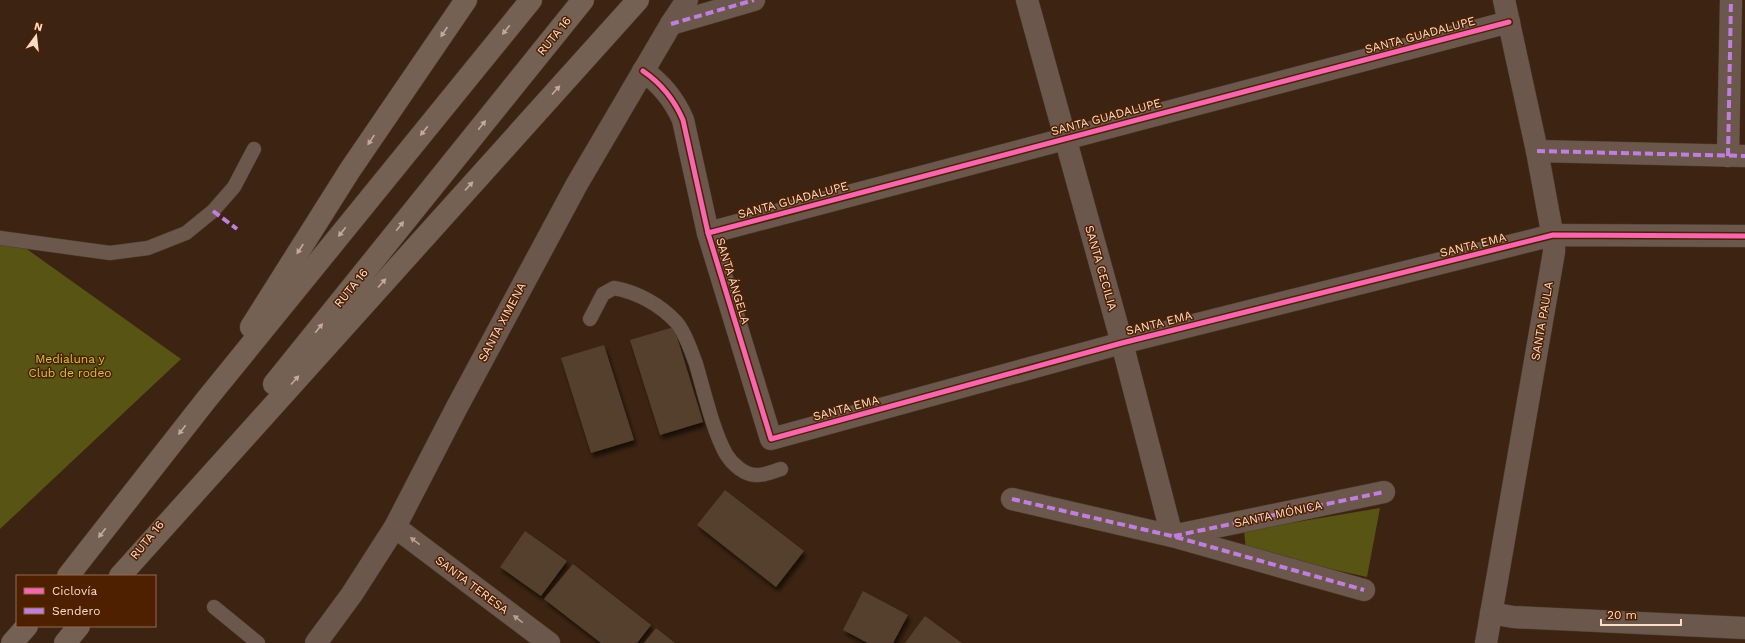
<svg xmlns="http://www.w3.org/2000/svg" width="1745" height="643" font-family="'Work Sans',sans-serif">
  <defs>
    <filter id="shadow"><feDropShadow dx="2.5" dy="4.5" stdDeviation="2" flood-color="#0009"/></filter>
  </defs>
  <rect width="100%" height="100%" fill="#3d2412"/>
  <g fill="#575414">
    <path d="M0,230L181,359L0,529Z"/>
    <path d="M1380,508L1367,577L1246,550L1244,531Z"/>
  </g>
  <g fill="#54402e" filter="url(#shadow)">
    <path d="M674,327L703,422L660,435L630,340Z"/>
    <path d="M604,345L634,440L591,453L561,358Z"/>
    <path d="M725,490L804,551L776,587L697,525Z"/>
    <path d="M525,531L567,561L541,596L500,567Z"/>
    <path d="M573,564L651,625L637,643H601L544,599Z"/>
    <path d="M863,591L908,615L893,643H868L843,630Z"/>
    <path d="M925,616L962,643H905Z"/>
    <path d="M656,628L675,643H644Z"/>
  </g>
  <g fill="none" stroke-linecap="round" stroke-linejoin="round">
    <defs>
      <g id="lane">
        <path d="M0,238L110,253L148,248L186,233L213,211L234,187L254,149"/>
        <path d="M590,319L603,294L614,288C637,292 661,305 677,323C686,334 691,351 696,364C704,391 713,431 726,454C732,464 745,476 758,475C765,475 774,471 781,469"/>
        <path d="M214,607L258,643"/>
      </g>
      <g id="street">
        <path d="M1027,0L1122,343L1172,536L1384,492"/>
        <path d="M671,24L754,0"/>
        <path d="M643,71C662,84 674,99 683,120L708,233L771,439L1122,343L1553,235L1745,236"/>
        <path d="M1537,151L1745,156"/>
        <path d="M1728,156L1731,0"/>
        <path d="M708,233L1509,22"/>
        <path d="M1012,499L1172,536L1364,590"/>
        <path d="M395,527L549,643"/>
        <path d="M1491,613L1513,617L1745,628"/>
        <path d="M316,643L352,594L395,527L457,407L577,184L671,24L687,0"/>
        <path d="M1486,643L1554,252V243L1537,151L1504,0"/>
      </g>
      <g id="highway">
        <path d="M251,327L350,170L466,0"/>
        <path d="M274,384L583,0"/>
        <path d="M68,576L206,400L531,0"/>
        <path d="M120,576L638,0"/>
        <path d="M12,643L27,626"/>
        <path d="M65,643L79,626"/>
      </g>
    </defs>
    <use href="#lane" stroke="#503e32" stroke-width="15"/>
    <use href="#street" stroke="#503e32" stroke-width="23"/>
    <use href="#highway" stroke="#503e32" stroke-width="23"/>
    <use href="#lane" stroke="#6b574c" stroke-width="14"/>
    <use href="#street" stroke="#6b574c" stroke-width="22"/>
    <use href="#highway" stroke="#756054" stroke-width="22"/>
    <g stroke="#c07fdc" stroke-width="4" stroke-dasharray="8 4" stroke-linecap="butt">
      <path d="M671,24L754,0"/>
      <path d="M1537,151L1745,156"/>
      <path d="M1728,156L1731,0"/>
      <path d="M213,211L237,229"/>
      <path d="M1012,499L1172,536L1364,590"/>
      <path d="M1174,536L1384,492"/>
    </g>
    <defs>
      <g id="cycleway">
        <path d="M643,71C662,84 674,99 683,120L708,233L771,439L1122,343L1553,235L1745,236"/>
        <path d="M708,233L1509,22"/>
      </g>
    </defs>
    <use href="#cycleway" stroke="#4f2000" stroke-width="8"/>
    <use href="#cycleway" stroke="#f766af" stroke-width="5"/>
  </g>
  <defs><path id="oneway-solid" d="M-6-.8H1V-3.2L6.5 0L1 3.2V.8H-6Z"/></defs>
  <g fill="#c5aa9b">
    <use href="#oneway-solid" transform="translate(506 30) rotate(129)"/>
    <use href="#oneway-solid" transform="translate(444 32) rotate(124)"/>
    <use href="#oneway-solid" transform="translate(556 90) rotate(-48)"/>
    <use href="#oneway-solid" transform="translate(482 125) rotate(-51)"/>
    <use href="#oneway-solid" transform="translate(424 131) rotate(129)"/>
    <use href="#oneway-solid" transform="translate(371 140) rotate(124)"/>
    <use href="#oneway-solid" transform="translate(469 186) rotate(-48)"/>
    <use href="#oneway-solid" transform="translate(400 226) rotate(-51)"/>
    <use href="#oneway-solid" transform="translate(342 232) rotate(129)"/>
    <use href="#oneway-solid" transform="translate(300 249) rotate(123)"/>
    <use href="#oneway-solid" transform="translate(382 283) rotate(-48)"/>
    <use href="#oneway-solid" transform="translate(319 328) rotate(-51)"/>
    <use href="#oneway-solid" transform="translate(295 380) rotate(-48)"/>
    <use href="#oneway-solid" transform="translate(182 430) rotate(128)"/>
    <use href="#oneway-solid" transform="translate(102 533) rotate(128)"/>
  </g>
  <g fill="#baa092">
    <use href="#oneway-solid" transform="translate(415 541) rotate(-143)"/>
    <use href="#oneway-solid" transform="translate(518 619) rotate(-143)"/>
  </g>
  <g text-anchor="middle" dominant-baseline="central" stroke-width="3" stroke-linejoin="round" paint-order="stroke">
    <g font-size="12" fill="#fbdccb" stroke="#4f2000">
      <text transform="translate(1420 35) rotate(-15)">SANTA GUADALUPE</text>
      <text transform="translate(554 36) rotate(-51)">RUTA 16</text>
      <text transform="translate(1106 117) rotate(-15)">SANTA GUADALUPE</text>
      <text transform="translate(793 200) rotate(-15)">SANTA GUADALUPE</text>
      <text transform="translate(1473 245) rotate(-14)">SANTA EMA</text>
      <text transform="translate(1101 268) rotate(74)">SANTA CECILIA</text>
      <text transform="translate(733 281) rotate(73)">SANTA ÁNGELA</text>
      <text transform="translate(351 288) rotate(-51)">RUTA 16</text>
      <text transform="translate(1542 321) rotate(-80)">SANTA PAULA</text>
      <text transform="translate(502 322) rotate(-62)">SANTA XIMENA</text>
      <text transform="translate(1159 323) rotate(-14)">SANTA EMA</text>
      <text transform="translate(846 408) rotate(-15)">SANTA EMA</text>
      <text transform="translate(1278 514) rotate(-12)">SANTA MÓNICA</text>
      <text transform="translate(147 540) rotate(-51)">RUTA 16</text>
      <text transform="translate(472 585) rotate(37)">SANTA TERESA</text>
    </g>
    <g font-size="12" fill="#c8ca3a" stroke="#4f2000">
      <text x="70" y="359">Medialuna y<tspan x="70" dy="14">Club de rodeo</tspan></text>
    </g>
  </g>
  <rect x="16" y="575" width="140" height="52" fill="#4f2000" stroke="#946b51"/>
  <rect x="24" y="588" width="20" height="6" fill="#f766af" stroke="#946b51"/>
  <text x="52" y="595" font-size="12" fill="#fbdccb">Ciclovía</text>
  <rect x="24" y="608" width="20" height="6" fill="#c07fdc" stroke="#946b51"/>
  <text x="52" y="615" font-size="12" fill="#fbdccb">Sendero</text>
  <g transform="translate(36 36) rotate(15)" stroke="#4f2000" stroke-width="3" paint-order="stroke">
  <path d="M0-3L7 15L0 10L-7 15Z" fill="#fbdccb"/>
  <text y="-6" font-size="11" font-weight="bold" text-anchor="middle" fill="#fbdccb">N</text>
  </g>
  <path d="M1601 619v6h80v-6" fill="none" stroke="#fbdccb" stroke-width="2"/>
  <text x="1607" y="619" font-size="12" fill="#fbdccb" stroke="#4f2000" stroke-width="3" paint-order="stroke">20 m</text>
</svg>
